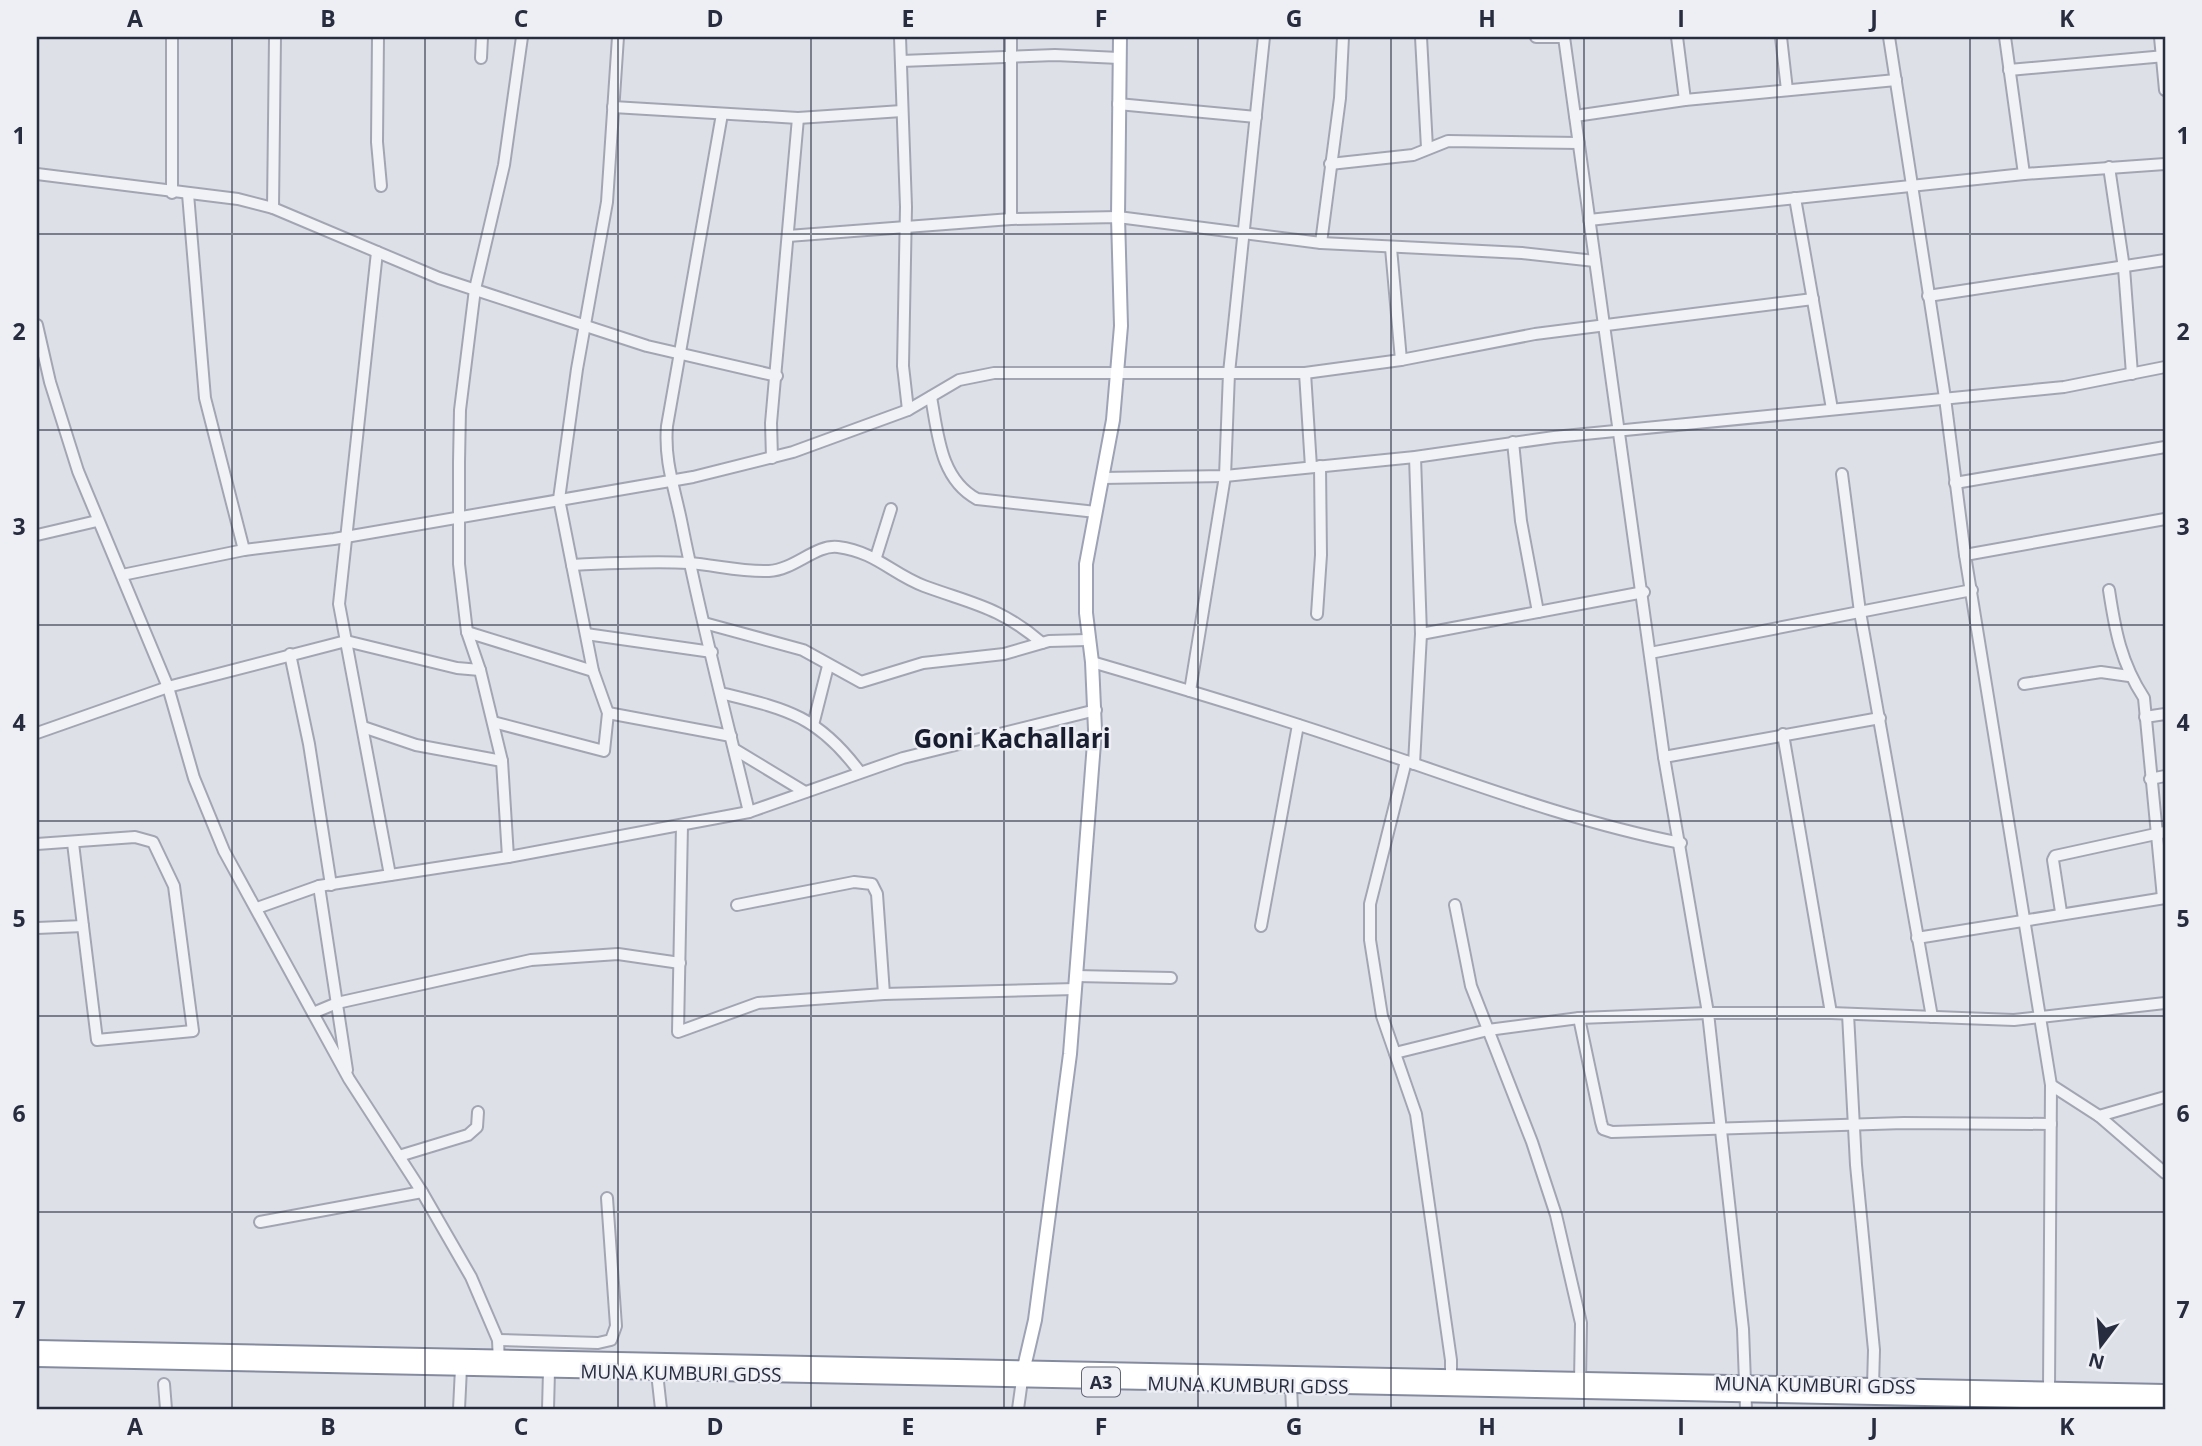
<svg xmlns="http://www.w3.org/2000/svg" width="2202" height="1446" font-family="'Open Sans',sans-serif">
  <rect width="100%" height="100%" fill="#dee0e8"/>
  <g fill="none" stroke-linecap="round" stroke-linejoin="round">
    <defs>
      <g id="minor">
        <path d="M378,37L377,142L381,186"/>
        <path d="M900,37L906,207L903,366L908,410"/>
        <path d="M1421,37L1427,148"/>
        <path d="M1536,37H1564"/>
        <path d="M1564,37L1664,757L1708,1013L1743,1329L1746,1409"/>
        <path d="M1677,37L1685,100L1896,80"/>
        <path d="M1781,37L1787,90"/>
        <path d="M1889,37L1945,398L1965,555L2051,1085L2049,1390"/>
        <path d="M2005,37L2024,174"/>
        <path d="M2160,37L2165,90"/>
        <path d="M481,58L482,37"/>
        <path d="M901,61L1055,55L1119,58"/>
        <path d="M2009,70L2165,56"/>
        <path d="M1118,104L1256,117"/>
        <path d="M613,107L798,118L902,111"/>
        <path d="M722,114L667,426C664,462 675,489 682,525C701,621 726,716 749,812"/>
        <path d="M1575,116L1685,100"/>
        <path d="M1330,164L1413,155L1448,141L1579,143"/>
        <path d="M2109,167L2124,268L2132,374"/>
        <path d="M37,174L238,199L273,208L439,278L647,346L777,376"/>
        <path d="M172,193V37"/>
        <path d="M188,194L205,398L244,550"/>
        <path d="M1795,198L1832,409"/>
        <path d="M273,208L275,37"/>
        <path d="M1011,219V37"/>
        <path d="M1589,220L2024,174L2165,164"/>
        <path d="M788,236L1011,219L1118,217L1321,243L1522,253L1595,261"/>
        <path d="M1321,243L1340,98L1343,37"/>
        <path d="M1391,248L1401,360"/>
        <path d="M377,252L339,604L390,875"/>
        <path d="M1928,296L2165,260"/>
        <path d="M37,325L50,382L78,471L168,687L194,778L224,851L349,1079L422,1192L471,1277L498,1340L499,1363"/>
        <path d="M1305,373L1311,467"/>
        <path d="M931,397C938,434 940,479 977,499L1096,512"/>
        <path d="M1513,442L1521,521L1538,612"/>
        <path d="M772,458L771,423L798,118"/>
        <path d="M1842,474L1860,612L1932,1017"/>
        <path d="M1102,478L1225,476L1415,457L1554,437L2064,387L2165,367"/>
        <path d="M1955,483L2165,447"/>
        <path d="M37,535L97,521"/>
        <path d="M1965,555L2165,519"/>
        <path d="M876,557L891,509"/>
        <path d="M572,565C611,563 650,561 689,563C715,565 742,572 769,571C794,570 816,544 838,547C876,552 892,574 924,586C973,604 1000,607 1042,643"/>
        <path d="M122,575L244,550L334,539L693,477L793,452L908,410L959,380L994,373H1305L1401,360L1535,334L1813,299"/>
        <path d="M2109,590C2115,630 2121,663 2144,698L2163,898"/>
        <path d="M1317,614L1321,555L1320,466"/>
        <path d="M704,623L803,650L861,682L923,663L1004,654L1049,641L1087,640"/>
        <path d="M467,632L593,671"/>
        <path d="M586,634L712,652"/>
        <path d="M1421,634L1644,592"/>
        <path d="M1650,653L1972,590"/>
        <path d="M290,654L309,744L331,885"/>
        <path d="M1092,662C1181,688 1269,714 1356,744C1464,780 1569,821 1681,843"/>
        <path d="M2024,684L2101,672L2129,676"/>
        <path d="M1190,691L1225,476L1229,373L1264,37"/>
        <path d="M721,693C786,709 817,715 859,771"/>
        <path d="M608,713L731,736"/>
        <path d="M2145,717L2165,714"/>
        <path d="M493,722L604,751L608,713L593,671L559,499L577,369L607,202L618,37"/>
        <path d="M813,725L828,666"/>
        <path d="M363,727L416,745L502,761"/>
        <path d="M37,733L168,687L346,641L457,668L480,670"/>
        <path d="M1783,734L1831,1013"/>
        <path d="M734,749L805,792"/>
        <path d="M1664,757L1880,718"/>
        <path d="M1406,761L1370,904V940L1382,1016L1416,1114L1451,1360V1377"/>
        <path d="M1414,764L1421,634L1415,457"/>
        <path d="M2150,779L2165,776"/>
        <path d="M682,825L678,1032L758,1003L773,1002L884,994L1075,989"/>
        <path d="M37,844L135,837L153,842L174,886L193,1031L97,1040L83,926"/>
        <path d="M508,857L502,761L480,670L467,632L459,564V462L460,410L475,289L504,165L522,37"/>
        <path d="M319,886L347,1070"/>
        <path d="M737,905L854,882L872,884L877,894L884,994"/>
        <path d="M1455,905L1471,986L1532,1142L1556,1215L1581,1323L1580,1381"/>
        <path d="M257,908L319,886L508,857L749,812L903,758L1096,710"/>
        <path d="M2061,912L2053,860L2055,856L2165,832"/>
        <path d="M1261,926L1298,725"/>
        <path d="M37,928L83,926L73,843"/>
        <path d="M1917,938L2165,898"/>
        <path d="M1076,976L1171,978"/>
        <path d="M313,1013L337,1003L531,960L618,954L680,963"/>
        <path d="M1848,1014L1856,1165L1874,1350L1873,1386"/>
        <path d="M1579,1018L1601,1122L1603,1129L1612,1132L1904,1123L2051,1124"/>
        <path d="M1395,1053L1488,1030L1579,1018L1708,1013H1831L2014,1020L2165,1003"/>
        <path d="M2051,1085L2099,1116L2165,1173"/>
        <path d="M2099,1116L2165,1097"/>
        <path d="M399,1156L468,1135L477,1127L478,1112"/>
        <path d="M260,1222L422,1192"/>
        <path d="M498,1340L598,1343L611,1340L616,1326L607,1198"/>
        <path d="M657,1373L661,1409"/>
        <path d="M164,1384L166,1409"/>
        <path d="M1291,1386L1292,1409"/>
        <path d="M459,1409L461,1368"/>
        <path d="M548,1409L549,1371"/>
        <path d="M1018,1409L1022,1380"/>
      </g>
      <path id="major" d="M1022,1376L1035,1320L1070,1054L1095,730L1092,662L1086,613V564L1113,420L1121,326L1118,217L1120,37"/>
      <g id="highway">
        <path d="M37,1348L2165,1392"/>
        <path d="M37,1359L2165,1403"/>
      </g>
    </defs>
    <use href="#minor" stroke="#a3a6b2" stroke-width="14"/>
    <use href="#major" stroke="#9da2b4" stroke-width="16"/>
    <use href="#highway" stroke="#858b9f" stroke-width="18"/>
    <use href="#minor" stroke="#f1f2f6" stroke-width="10"/>
    <use href="#major" stroke="#fff" stroke-width="12"/>
    <use href="#highway" stroke="#fff" stroke-width="14"/>
  </g>
  <path fill="none" stroke="#272c3f" stroke-width="2" stroke-opacity="0.55" d="M232,37V1409M425,37V1409M618,37V1409M811,37V1409M1004,37V1409M1198,37V1409M1391,37V1409M1584,37V1409M1777,37V1409M1970,37V1409M37,234H2165M37,430H2165M37,625H2165M37,821H2165M37,1016H2165M37,1212H2165"/>
  <g text-anchor="middle" dominant-baseline="central" stroke-width="5" stroke-linejoin="round" paint-order="stroke">
    <rect fill="#edeff5" stroke="#626676" stroke-width="2" x="1082" y="1367.5" width="38" height="29" rx="5"/>
    <g font-size="18" font-weight="bold" fill="#272c3f">
      <text x="1101" y="1382">A3</text>
    </g>
    <g font-size="19" fill="#272c3f" stroke="#edeff5">
      <text transform="translate(681 1373) rotate(1)">MUNA KUMBURI GDSS</text>
      <text transform="translate(1248 1385) rotate(1)">MUNA KUMBURI GDSS</text>
      <text transform="translate(1815 1385) rotate(1)">MUNA KUMBURI GDSS</text>
    </g>
    <g font-size="26" font-weight="bold" fill="#191d30" stroke="#edeff5">
      <text x="1012" y="738">Goni Kachallari</text>
    </g>
  </g>
  <rect width="2202" height="1446" fill="none" stroke="#edeff5" stroke-width="77"/>
  <g transform="translate(2101 1345) rotate(196)" stroke="#edeff5" stroke-width="5" paint-order="stroke">
  <path d="M0-5L12 26L0 18L-12 26Z" fill="#272c3f"/>
  <text y="-10" font-size="19" font-weight="bold" text-anchor="middle" fill="#272c3f">N</text>
  </g>
  <rect x="38" y="38" width="2126" height="1370" fill="none" stroke="#272c3f" stroke-width="2.5"/>
  <g font-size="23" text-anchor="middle" font-weight="bold" fill="#272c3f">
    <text x="135" y="27">A</text>
    <text x="328" y="27">B</text>
    <text x="521" y="27">C</text>
    <text x="715" y="27">D</text>
    <text x="908" y="27">E</text>
    <text x="1101" y="27">F</text>
    <text x="1294" y="27">G</text>
    <text x="1487" y="27">H</text>
    <text x="1681" y="27">I</text>
    <text x="1874" y="27">J</text>
    <text x="2067" y="27">K</text>
    <text x="19" y="144">1</text>
    <text x="2183" y="144">1</text>
    <text x="19" y="340">2</text>
    <text x="2183" y="340">2</text>
    <text x="19" y="535">3</text>
    <text x="2183" y="535">3</text>
    <text x="19" y="731">4</text>
    <text x="2183" y="731">4</text>
    <text x="19" y="927">5</text>
    <text x="2183" y="927">5</text>
    <text x="19" y="1122">6</text>
    <text x="2183" y="1122">6</text>
    <text x="19" y="1318">7</text>
    <text x="2183" y="1318">7</text>
    <text x="135" y="1435">A</text>
    <text x="328" y="1435">B</text>
    <text x="521" y="1435">C</text>
    <text x="715" y="1435">D</text>
    <text x="908" y="1435">E</text>
    <text x="1101" y="1435">F</text>
    <text x="1294" y="1435">G</text>
    <text x="1487" y="1435">H</text>
    <text x="1681" y="1435">I</text>
    <text x="1874" y="1435">J</text>
    <text x="2067" y="1435">K</text>
  </g>
</svg>
